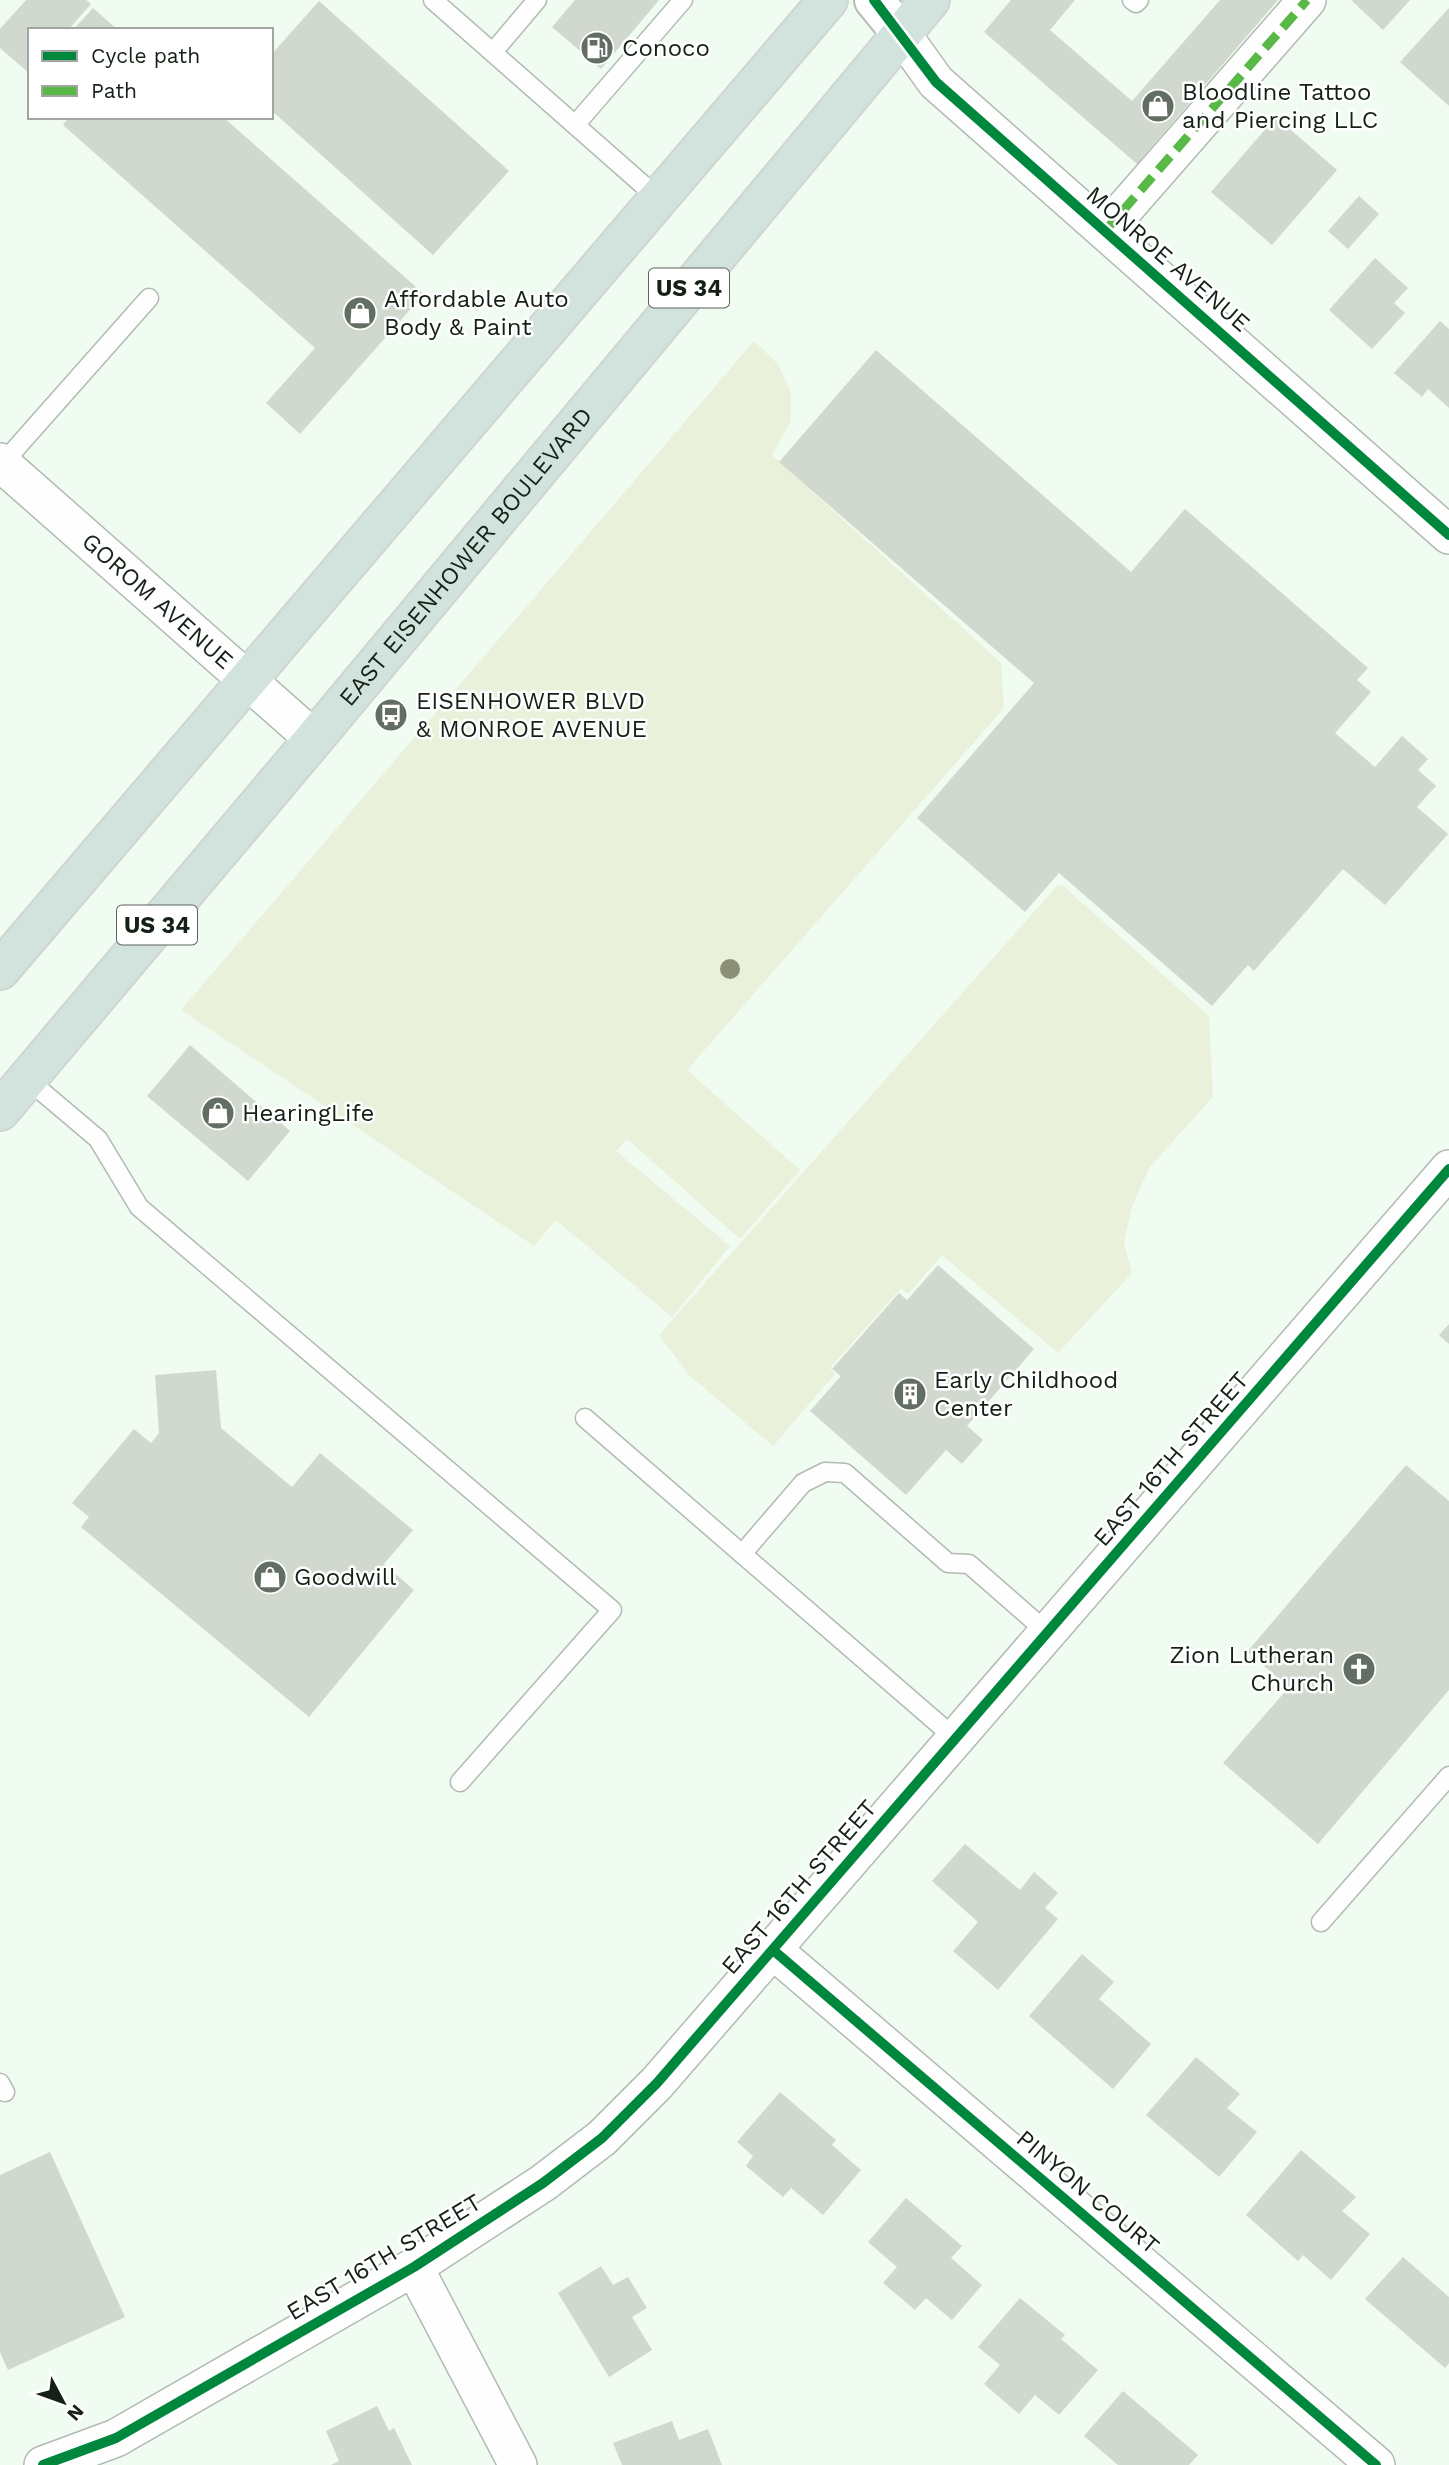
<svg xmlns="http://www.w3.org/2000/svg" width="1449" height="2465" font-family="'Work Sans',sans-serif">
  <rect width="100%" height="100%" fill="#f0fbf1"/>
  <g fill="#eaf1da">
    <path d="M754,341L778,364L791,393V421L772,455L1001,663L1004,708L687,1070L800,1170L740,1239L627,1139L616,1151L730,1246L672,1317L556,1220L534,1246L181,1010Z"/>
    <path d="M1062,885L1209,1016L1213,1097L1149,1168L1132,1207L1124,1242L1132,1273L1058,1353L942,1255L908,1294L901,1288L830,1368L835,1374L773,1446L689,1375L659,1335L1057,886Z"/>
  </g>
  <g fill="#d1d9ce">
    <path d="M26,0H86L91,4L68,30H30V74L0,48V29Z"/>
    <path d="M575,0H659L601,69L552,27Z"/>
    <path d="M1011,0H1075L1050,30L1132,101L1220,0H1278L1137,164L984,32Z"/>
    <path d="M1353,0H1410L1383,30L1352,1Z"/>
    <path d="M319,1L509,171L433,255L271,110V55Z"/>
    <path d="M93,8L118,30H73Z"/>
    <path d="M1449,8V106L1400,62Z"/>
    <path d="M69,117H223L424,294L300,434L266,403L315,348L63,125Z"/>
    <path d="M1276,117L1337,170L1272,245L1211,192Z"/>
    <path d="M1359,196L1379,214L1348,249L1328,231Z"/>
    <path d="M1375,258L1408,288L1394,303L1405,313L1372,349L1329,310Z"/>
    <path d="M1440,321L1449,329V408L1428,389L1422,397L1394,373Z"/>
    <path d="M876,350L1131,572L1185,509L1368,668L1357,680L1371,692L1335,733L1375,767L1402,736L1428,759L1418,770L1436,786L1417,807L1448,834L1385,905L1343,869L1254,971L1248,965L1212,1006L1059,873L1025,912L917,818L1034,683L779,462Z"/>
    <path d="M190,1045L290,1131L248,1181L147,1096Z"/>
    <path d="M938,1265L1034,1349L967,1426L983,1440L962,1464L946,1450L906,1495L810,1411L841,1376L832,1369L899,1293L907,1300Z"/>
    <path d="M1449,1324V1344L1439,1335Z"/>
    <path d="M216,1370L221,1428L292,1487L320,1453L413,1530L384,1564L414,1590L309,1717L81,1527L89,1517L72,1503L134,1429L151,1443L159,1433L155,1375Z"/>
    <path d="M1406,1465L1449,1501V1690L1318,1844L1223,1763L1289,1687L1247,1652Z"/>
    <path d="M965,1844L1020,1890L1034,1872L1058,1893L1045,1908L1058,1919L998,1990L953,1951L978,1922L932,1881Z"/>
    <path d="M1082,1954L1114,1982L1099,1999L1151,2044L1113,2089L1029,2016Z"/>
    <path d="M1196,2057L1240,2094L1227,2108L1257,2132L1219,2177L1146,2115Z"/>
    <path d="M780,2092L836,2140L832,2145L861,2170L823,2215L791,2188L783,2197L746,2166L753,2156L737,2142Z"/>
    <path d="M1301,2150L1356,2197L1342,2211L1370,2234L1331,2280L1303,2255L1298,2261L1246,2215Z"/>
    <path d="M50,2152L125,2317L8,2370L0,2352V2175Z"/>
    <path d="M906,2198L962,2246L951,2258L982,2285L952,2320L926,2298L915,2310L883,2283L897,2267L868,2242Z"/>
    <path d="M1403,2257L1449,2297V2363L1445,2368L1365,2299Z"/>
    <path d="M601,2266L613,2285L628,2277L647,2308L632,2317L652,2350L609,2377L558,2293Z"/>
    <path d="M1020,2298L1065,2335L1061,2339L1098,2370L1059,2415L1035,2395L1019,2414L984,2384L1000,2365L978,2347Z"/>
    <path d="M1123,2391L1198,2455L1189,2465H1118L1084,2436Z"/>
    <path d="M377,2406L389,2431L394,2428L412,2465H331L339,2461L326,2431Z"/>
    <path d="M672,2421L679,2440L708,2429L722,2465H622L613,2443Z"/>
  </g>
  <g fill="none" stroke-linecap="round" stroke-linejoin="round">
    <defs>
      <g id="lane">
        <path d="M433,0L658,198"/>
        <path d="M1132,0L1136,3L1139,0"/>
        <path d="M493,52L537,0"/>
        <path d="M575,125L683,0"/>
        <path d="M2,464L149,298"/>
        <path d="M27,1079L98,1139L139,1207L612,1610L460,1782"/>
        <path d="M585,1418L956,1739"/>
        <path d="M742,1554L803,1483L825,1472L845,1473L948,1563L969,1564L1048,1633"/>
        <path d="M1321,1922L1449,1776"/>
        <path d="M0,2083L5,2092"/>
      </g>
      <g id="street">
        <path d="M901,33L936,82L1449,535"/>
        <path d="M1105,231L1307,0"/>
        <path id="s1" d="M0,462L314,739"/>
        <path d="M773,1950L1376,2465"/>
        <path d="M414,2267L518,2465"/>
        <path d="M43,2465L116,2438L414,2267L543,2183L602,2138L657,2083L1449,1169"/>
      </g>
      <path id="secondary" d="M874,0L901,33"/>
      <g id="highway">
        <path d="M0,970L828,0"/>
        <path id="s2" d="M0,1111L314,739L930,0"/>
      </g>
    </defs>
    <use href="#lane" stroke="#b1bbb2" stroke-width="21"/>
    <use href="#street" stroke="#b1bbb2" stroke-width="40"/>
    <use href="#secondary" stroke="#b1bbb2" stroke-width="42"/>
    <use href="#highway" stroke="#cfd5d0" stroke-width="42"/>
    <use href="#lane" stroke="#fdfefd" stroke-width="18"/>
    <use href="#street" stroke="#fdfefd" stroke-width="37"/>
    <use href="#secondary" stroke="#fdfefd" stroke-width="38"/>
    <use href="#highway" stroke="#d1e3dc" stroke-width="38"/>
    <path stroke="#58b947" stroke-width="9" stroke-dasharray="18 9" stroke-linecap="butt" d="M1105,231L1307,0"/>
    <defs>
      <g id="cycleway">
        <path d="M874,0L936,82L1449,535"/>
        <path d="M773,1950L1376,2465"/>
        <path d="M43,2465L116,2438L414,2267L543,2183L602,2138L657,2083L1449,1169"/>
      </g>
    </defs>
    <use href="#cycleway" stroke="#fff" stroke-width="15"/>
    <use href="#cycleway" stroke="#00873e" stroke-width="10"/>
  </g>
  <circle fill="#8a8f76" cx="730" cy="969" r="10"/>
  <defs>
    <symbol id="fuel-disc" viewBox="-11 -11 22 22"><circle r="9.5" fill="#626d63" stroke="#fff"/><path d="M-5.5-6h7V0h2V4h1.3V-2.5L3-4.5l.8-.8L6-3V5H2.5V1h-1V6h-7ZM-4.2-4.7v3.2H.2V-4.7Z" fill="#fff"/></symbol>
    <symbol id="shop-disc" viewBox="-11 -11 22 22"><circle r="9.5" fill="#626d63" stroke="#fff"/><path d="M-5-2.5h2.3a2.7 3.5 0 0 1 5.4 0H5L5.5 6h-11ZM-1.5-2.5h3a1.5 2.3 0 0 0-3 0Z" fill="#fff"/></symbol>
    <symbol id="bus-disc" viewBox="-11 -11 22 22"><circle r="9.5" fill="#626d63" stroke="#fff"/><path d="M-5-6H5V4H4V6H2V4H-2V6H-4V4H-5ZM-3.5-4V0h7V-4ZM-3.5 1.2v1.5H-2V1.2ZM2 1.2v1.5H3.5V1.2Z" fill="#fff"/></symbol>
    <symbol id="building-disc" viewBox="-11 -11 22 22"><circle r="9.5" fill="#626d63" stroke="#fff"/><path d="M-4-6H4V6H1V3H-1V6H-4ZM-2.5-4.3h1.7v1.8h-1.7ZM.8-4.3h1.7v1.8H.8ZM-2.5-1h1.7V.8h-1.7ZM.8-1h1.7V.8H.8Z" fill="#fff"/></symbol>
    <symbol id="church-disc" viewBox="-11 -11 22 22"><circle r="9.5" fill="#626d63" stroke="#fff"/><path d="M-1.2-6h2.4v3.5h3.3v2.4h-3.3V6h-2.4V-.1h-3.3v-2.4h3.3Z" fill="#fff"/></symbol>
  </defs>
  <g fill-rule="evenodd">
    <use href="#fuel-disc" x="578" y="29" width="38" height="38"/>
    <use href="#shop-disc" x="1139" y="87" width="38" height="38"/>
    <use href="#shop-disc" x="341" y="294" width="38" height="38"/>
    <use href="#bus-disc" x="372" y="696" width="38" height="38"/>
    <use href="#shop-disc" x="199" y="1094" width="38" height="38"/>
    <use href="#building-disc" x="891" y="1375" width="38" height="38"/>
    <use href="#shop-disc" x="251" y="1558" width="38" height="38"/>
    <use href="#church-disc" x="1340" y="1650" width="38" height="38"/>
  </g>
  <g text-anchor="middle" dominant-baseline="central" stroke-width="5" stroke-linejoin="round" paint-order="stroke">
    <g fill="#fff" stroke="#5b635c" stroke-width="2">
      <rect x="649" y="268.5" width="80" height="39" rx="5"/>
      <rect x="117" y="905.5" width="80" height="39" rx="5"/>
    </g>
    <g font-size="23" font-weight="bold" fill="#152016">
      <text x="689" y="288">US 34</text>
      <text x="157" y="925">US 34</text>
    </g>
    <g font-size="24" fill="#152016" stroke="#fff" text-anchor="start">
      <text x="622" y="48">Conoco</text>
      <text x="1182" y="92">Bloodline Tattoo<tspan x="1182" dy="28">and Piercing LLC</tspan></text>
      <text x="384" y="299">Affordable Auto<tspan x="384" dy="28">Body &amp; Paint</tspan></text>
      <text x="416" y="701">EISENHOWER BLVD<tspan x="416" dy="28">&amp; MONROE AVENUE</tspan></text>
      <text x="242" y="1113">HearingLife</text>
      <text x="934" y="1380">Early Childhood<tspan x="934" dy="28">Center</tspan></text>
      <text x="294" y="1577">Goodwill</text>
      <text x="1334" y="1655" text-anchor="end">Zion Lutheran<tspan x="1334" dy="28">Church</tspan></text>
    </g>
    <g font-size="24" fill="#152016" stroke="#fff">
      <text transform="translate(1168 259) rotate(41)">MONROE AVENUE</text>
      <text stroke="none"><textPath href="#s2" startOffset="724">EAST EISENHOWER BOULEVARD</textPath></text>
      <text stroke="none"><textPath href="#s1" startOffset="210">GOROM AVENUE</textPath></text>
      <text transform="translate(1171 1459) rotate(-49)">EAST 16TH STREET</text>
      <text transform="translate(799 1887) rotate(-49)">EAST 16TH STREET</text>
      <text transform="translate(1088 2192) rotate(40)">PINYON COURT</text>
      <text transform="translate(384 2257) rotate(-31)">EAST 16TH STREET</text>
    </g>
  </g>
  <rect x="28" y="28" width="245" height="91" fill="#ffffff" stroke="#a1a6a2" stroke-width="2"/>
  <rect x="42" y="51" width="35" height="10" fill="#00873e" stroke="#a1a6a2" stroke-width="2"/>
  <text x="91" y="63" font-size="21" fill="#152016">Cycle path</text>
  <rect x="42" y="86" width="35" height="10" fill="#58b947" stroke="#a1a6a2" stroke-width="2"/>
  <text x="91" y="98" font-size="21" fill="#152016">Path</text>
  <g transform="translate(63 2402) rotate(131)" stroke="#ffffff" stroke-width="5" paint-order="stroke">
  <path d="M0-5L12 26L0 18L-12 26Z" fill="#152016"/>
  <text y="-10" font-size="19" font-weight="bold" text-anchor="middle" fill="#152016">N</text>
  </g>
</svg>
